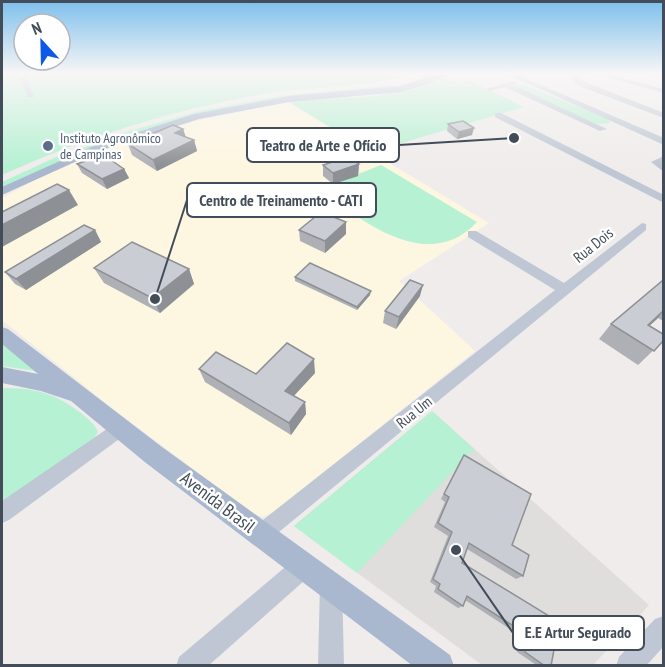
<svg xmlns="http://www.w3.org/2000/svg" width="665" height="667" font-family="'PT Sans Narrow',sans-serif">
  <rect width="100%" height="100%" fill="#efeceb"/>
  <path fill="#fdf7e1" d="M288,102L489,223L399,281L475,351L275,511L263,517L252,513L116,411L2,320V198L35,180L108,148L199,120Z"/>
  <path fill="#e0dddd" d="M432,411L649,605L593,665H482L294,526Z"/>
  <g fill="#b5f1d2">
    <path d="M2,74H413C364,88 313,86 263,94C172,110 86,137 2,175Z"/>
    <path d="M443,78L461,84L470,81L524,107L371,152L289,102C336,96 400,101 443,78Z"/>
    <path d="M522,84L608,119L610,123L597,124L513,86Z"/>
    <path d="M391,85L396,87L323,94L167,123L109,141L82,152L77,151L105,138L199,111L280,96Z"/>
    <path d="M65,153H70L71,156L2,190V182Z"/>
    <path d="M381,165L477,222C428,275 358,220 318,186L330,182L333,184Z"/>
    <path d="M2,344L36,371L2,366Z"/>
    <path d="M2,388C36,388 55,393 82,414C89,420 94,423 98,432L93,440L2,505Z"/>
    <path d="M432,411L474,449L357,573L294,526Z"/>
  </g>
  <g fill="none" stroke-linecap="round" stroke-linejoin="round">
    <g fill="#bec7d3" fill-rule="evenodd">
      <path d="M18,74H25L34,97H28Z"/>
      <path d="M507,74H516L664,138V145Z"/>
      <path d="M573,74H580L579,78L585,82L664,113V118L579,86L571,78Z"/>
      <path d="M595,74H606L664,89V93Z"/>
      <path d="M653,74H664V78L654,75Z"/>
      <path d="M514,81L518,83L513,85L607,129L600,131L505,87L490,91L486,89Z"/>
      <path d="M495,113H501L664,195V203L495,117Z"/>
      <path d="M664,156V172L651,162Z"/>
      <path d="M642,223L646,224V230L268,541L261,545L254,541L250,534L254,527L555,290L468,237V231H476L564,283Z"/>
      <path d="M120,420L126,422L129,428L126,434L9,520L2,523V501Z"/>
      <path d="M305,554L313,557L316,565L313,573L208,666H176L179,657L297,557Z"/>
      <path d="M331,574L339,577L342,585L344,666H318L320,585L323,577Z"/>
      <path d="M664,616V646L646,666H616L619,657L655,619Z"/>
    </g>
    <g fill="#a9b8ce" fill-rule="evenodd">
      <path d="M436,74H447L432,83L401,92L289,102L199,119L99,151L2,195V187L91,147L194,114L289,96L400,86Z"/>
      <path d="M2,327L8,329L162,447L450,655L454,666H413L146,463L71,401L41,391L2,383V367L38,374L2,344Z"/>
    </g>
  </g>
  <g fill="#aeb0b6">
    <path d="M448,124L472,135L457,139L447,131Z"/>
    <path d="M183,129L186,137L194,140L197,151L157,171L132,155L128,144Z"/>
    <path d="M260,142L287,148V155L271,159L261,149Z"/>
    <path d="M86,155L124,169L129,178L107,189L82,173L77,164L88,160Z"/>
    <path d="M359,164L358,176L333,184L323,176V165Z"/>
    <path d="M346,222V234L325,253L300,241L299,230Z"/>
    <path d="M95,230L101,242L26,290L15,284L5,272Z"/>
    <path d="M94,268L189,269L194,284L160,313L104,283Z"/>
    <path d="M295,277L370,295L357,310L295,281Z"/>
    <path d="M663,281V321L658,318L649,326L663,341L638,365L599,339L611,324Z"/>
    <path d="M420,296L396,329L383,323L385,311Z"/>
    <path d="M199,369L256,374L315,373L294,396L305,402L306,414L291,435L205,382Z"/>
    <path d="M464,455L512,545L523,576L516,579L467,549L462,563L559,622L545,666H538L517,652L521,636L465,600L463,606L458,608L434,592L436,586L430,582L448,536L434,527L445,502L441,499L460,461Z"/>
  </g>
  <g fill="#8d9094">
    <path d="M474,128L472,135L457,139L459,132Z"/>
    <path d="M183,129L186,139L175,133Z"/>
    <path d="M194,140L197,151L157,171L153,160Z"/>
    <path d="M287,148V155L271,159L270,152Z"/>
    <path d="M359,164L358,176L333,184V173Z"/>
    <path d="M124,169L129,178L107,189L102,179Z"/>
    <path d="M69,190L78,205L2,247V225Z"/>
    <path d="M346,222V234L325,253V241Z"/>
    <path d="M95,230L101,242L26,290L16,279Z"/>
    <path d="M189,269L194,284L160,313L152,298Z"/>
    <path d="M423,285L420,296L396,329L399,317Z"/>
    <path d="M371,291L370,295L357,310V307Z"/>
    <path d="M663,311L658,318L634,340L648,325Z"/>
    <path d="M314,359L315,373L287,403L285,391Z"/>
    <path d="M305,402L306,414L291,435L289,423Z"/>
  </g>
  <g fill="#cacdd4" stroke="#8d9094" stroke-width="1.5">
    <path d="M463,121L474,128L459,132L448,124Z"/>
    <path d="M173,125L183,129L175,133L194,140L153,160L128,144Z"/>
    <path d="M98,151L124,169L102,179L77,164L91,159L86,155Z"/>
    <path d="M348,157L359,164L333,173L323,165Z"/>
    <path d="M57,184L69,190L2,225V212Z"/>
    <path d="M321,212L346,222L325,241L299,230Z"/>
    <path d="M84,225L95,230L16,279L5,272Z"/>
    <path d="M132,242L189,269L152,298L94,268Z"/>
    <path d="M310,263L371,291L357,307L295,277Z"/>
    <path d="M410,280L423,285L399,317L385,311Z"/>
    <path d="M662,281H663V311L648,325L663,334V341L654,351L611,324Z"/>
    <path d="M287,343L314,359L285,391L305,402L289,423L199,369L216,352L256,374Z"/>
    <path d="M464,455L531,494L512,545L529,555L523,576L469,543L462,563L559,622L551,666H545L525,652L529,636L467,596L463,606L438,589L440,584L433,579L452,532L438,523L449,497L444,494Z"/>
  </g>
  <linearGradient id="sky" x2="0" y2="1"><stop stop-color="#7dbfec"/><stop offset="0.44" stop-color="#f8f6f6"/><stop offset="1" stop-color="#f8f6f6" stop-opacity="0"/></linearGradient>
  <rect width="665" height="167" fill="url(#sky)"/>
  <circle fill="#5c6f8a" stroke="#fff" stroke-width="2" cx="48" cy="146" r="6"/>
  <g text-anchor="middle" dominant-baseline="central" stroke-width="5" stroke-linejoin="round" paint-order="stroke">
    <g font-size="14" fill="#4e5e75" stroke="#fff" text-anchor="start">
      <text x="60" y="138">Instituto Agronômico<tspan x="60" dy="16">de Campinas</tspan></text>
    </g>
    <g font-size="15" fill="#434d5a" stroke="#fff">
      <text transform="translate(593 245) rotate(-39)">Rua Dois</text>
      <text transform="translate(414 412) rotate(-39)">Rua Um</text>
    </g>
    <g font-size="18" fill="#434d5a" stroke="#fff">
      <text transform="translate(218 502) rotate(37)">Avenida Brasil</text>
    </g>
  </g>
  <path fill="none" stroke="#434d5a" stroke-width="2" d="M514 138L399 145M155 299L187 200M456 550L513 633"/>
  <g fill="#434d5a" stroke="#fff" stroke-width="2">
    <circle cx="514" cy="138" r="6"/>
    <circle cx="155" cy="299" r="6"/>
    <circle cx="456" cy="550" r="6"/>
  </g>
  <g fill="#fff" stroke="#434d5a" stroke-width="2">
    <rect x="247" y="128" width="152" height="34" rx="6"/>
    <rect x="187" y="183" width="189" height="34" rx="6"/>
    <rect x="513" y="616" width="131" height="34" rx="6"/>
  </g>
  <g font-size="16" text-anchor="middle" font-weight="bold" fill="#434d5a">
    <text x="323" y="151">Teatro de Arte e Ofício</text>
    <text x="281" y="206">Centro de Treinamento - CATI</text>
    <text x="578" y="638">E.E Artur Segurado</text>
  </g>
  <rect width="665" height="667" fill="none" stroke="#434d5a" stroke-width="6"/>
  <g transform="translate(42 42) rotate(338)"><circle r="28" fill="#ffffff" stroke="#b4b8bd" stroke-width="1.5"/>
  <path d="M0-4.5L10 22L0 15L-10 22Z" fill="#0b58e9"/>
  <text y="-9" font-size="16" font-weight="bold" text-anchor="middle" fill="#434d5a">N</text>
  </g>
</svg>
